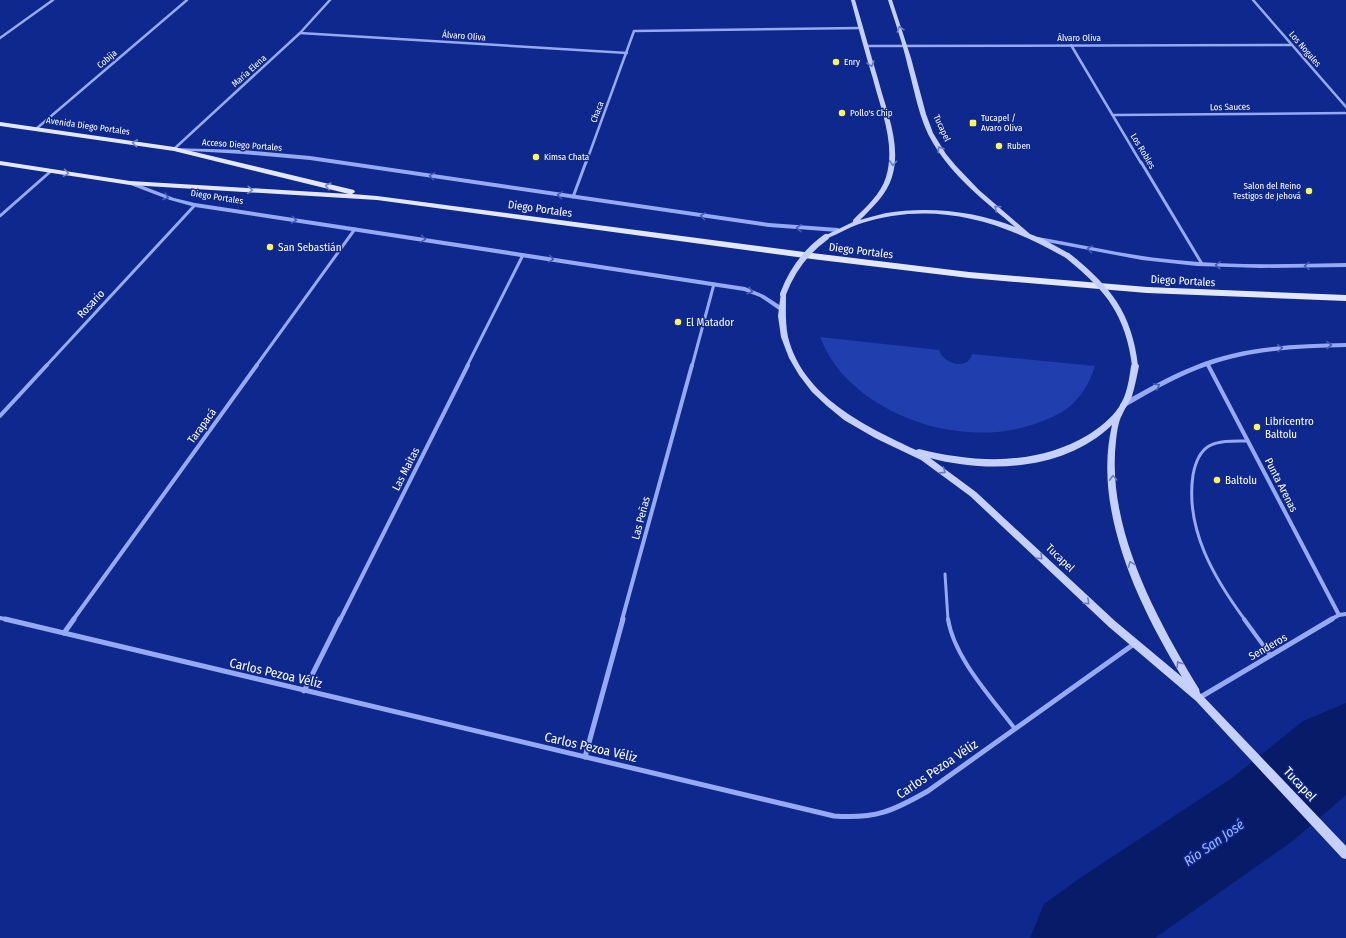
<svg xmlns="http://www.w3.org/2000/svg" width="1346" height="938" font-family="'Fira Sans Condensed',sans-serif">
  <rect width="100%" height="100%" fill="#0f288d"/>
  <path fill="#203ead" d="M820,337L939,350C943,364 968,371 972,354L1095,366C1091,378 1086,389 1078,398C1069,410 1054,417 1040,422C981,445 905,429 857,388C840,374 828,357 820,337Z"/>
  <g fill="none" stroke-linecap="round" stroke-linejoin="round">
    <path fill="#081b69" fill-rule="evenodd" d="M1346,703V795L1294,840L1155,938H1030L1044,904L1080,878L1232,778L1303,721Z"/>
    <g stroke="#96aaf3" stroke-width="3">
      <path d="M945,574L948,620"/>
      <path d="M1245,620C1214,578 1185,529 1193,475C1195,464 1199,452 1209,446C1220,440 1235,441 1248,441"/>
    </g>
    <g stroke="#96aaf3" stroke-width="4">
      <path d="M948,619C954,658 992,698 1015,729"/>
      <path d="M1244,619L1271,656"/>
    </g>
    <g stroke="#96aaf3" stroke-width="2.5">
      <path d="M1253,0L1346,107"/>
      <path d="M300,33L627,53"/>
      <path d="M0,38L53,0"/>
      <path d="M1071,45L1141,163"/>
      <path d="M866,46L1292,45"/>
      <path d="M1113,115L1346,113"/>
      <path d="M36,129L187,0"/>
      <path d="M174,149L300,33L330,0"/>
      <path d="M586,163L634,31L861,28"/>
    </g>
    <g stroke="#96aaf3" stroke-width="3">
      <path d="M1141,162L1202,264"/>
      <path d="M573,197L586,162"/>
      <path d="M0,216L51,171"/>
      <path d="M1207,363L1209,366"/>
      <path d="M46,366L195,205"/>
      <path d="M256,366L355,229"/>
      <path d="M467,366L523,255"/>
      <path d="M692,366L714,284"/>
    </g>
    <g stroke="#96aaf3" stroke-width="4">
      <path d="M1208,365L1339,615"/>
      <path d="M0,416L47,365"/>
      <path d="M0,618L9,620"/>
      <path d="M73,620L257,365"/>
      <path d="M340,620L468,365"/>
      <path d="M622,620L692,365"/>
      <path d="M1330,620L1339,615L1346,614"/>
    </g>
    <g stroke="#96aaf3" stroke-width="5">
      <path d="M5,619L834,816C876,819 893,811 928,791L1134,644"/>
      <path d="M64,633L74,619"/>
      <path d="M304,691L340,619"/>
      <path d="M1199,698L1332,619"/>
      <path d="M585,757L623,619"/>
    </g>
    <g fill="#96aaf3" fill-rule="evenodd">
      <path d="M172,148L243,150L310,156L769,223L838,228L841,230L838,232L769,227L310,160L243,154L174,150H172Z"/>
      <path d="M130,181L174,198L195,203L745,287L764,295L784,308L781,310H779L760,297L744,291L195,207L170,200L128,184V182Z"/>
      <path d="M1038,237C1084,245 1129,256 1176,260C1232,266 1289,264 1346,263V267L1261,268L1197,266L1142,260L1036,240L1035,239Z"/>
      <path d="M1346,343V347C1300,348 1254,350 1210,365C1180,375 1153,391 1125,407H1121L1120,405L1121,403C1145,390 1168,376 1194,366C1242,346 1294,344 1346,343Z"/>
    </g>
    <g fill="#c5d0fd" fill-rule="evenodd">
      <path d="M851,0H855C863,26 870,53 878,79C886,110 902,145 892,177C887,194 872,208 860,220C868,218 877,215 886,213C928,206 976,211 1015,227C986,202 953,177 933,143C919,120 915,92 908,67C903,44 895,22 888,0H892L911,58L926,114L933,133L946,154L956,166L979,190L1030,234L1043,239L1070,254V258H1066C1000,220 933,200 859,224C848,228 838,234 828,238H824V236L853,222V220C866,207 881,194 886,177C896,145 881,110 873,79C865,53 858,26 851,0Z"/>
      <path d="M781,292H783L786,294C786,308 785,322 788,337C803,397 865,426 916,450L919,449C975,463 1036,466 1088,435C1099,428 1112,418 1119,407C1127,395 1129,380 1131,366L1132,364H1138L1139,366C1137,376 1135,386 1132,396C1129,403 1125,408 1122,415C1118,422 1117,433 1116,441C1106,527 1156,618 1199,689L1200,693L1346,846V859L1342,858L1196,701L1109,627L970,496L921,460L875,438L844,420L827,406L812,392L799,375L789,358L781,337L778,316ZM1112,425C1092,510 1139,606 1182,677L1115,621L976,492L930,458C990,474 1065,470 1112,425Z"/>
    </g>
    <path fill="#e2e7ff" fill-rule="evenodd" d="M0,122L174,147L354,190L355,192L352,194L377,196L812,253L969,272L1147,287L1346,295V301L1147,293L969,278L812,259L377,200L130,185L0,165V161L130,181L349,194L174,151L0,126Z"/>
    <g stroke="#c5d0fd" stroke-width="6">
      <path d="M1068,256C1108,288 1129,314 1135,366"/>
      <path d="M783,294C792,270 805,252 826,237"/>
    </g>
  </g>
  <defs><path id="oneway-chevron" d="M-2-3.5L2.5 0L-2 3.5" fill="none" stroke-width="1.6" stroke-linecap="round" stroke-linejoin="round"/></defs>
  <g stroke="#6a7cc5">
    <use href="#oneway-chevron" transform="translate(900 29) rotate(-109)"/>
    <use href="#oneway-chevron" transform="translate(871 64) rotate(74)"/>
    <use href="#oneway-chevron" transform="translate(940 149) rotate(-124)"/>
    <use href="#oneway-chevron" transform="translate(893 163) rotate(95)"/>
    <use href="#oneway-chevron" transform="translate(997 208) rotate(-138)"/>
    <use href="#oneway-chevron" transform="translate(943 471) rotate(33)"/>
    <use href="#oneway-chevron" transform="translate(1113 478) rotate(-93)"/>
    <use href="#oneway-chevron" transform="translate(1040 557) rotate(45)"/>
    <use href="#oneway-chevron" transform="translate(1131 564) rotate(-111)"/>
    <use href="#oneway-chevron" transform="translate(1087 602) rotate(42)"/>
    <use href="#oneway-chevron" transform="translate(1179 664) rotate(-122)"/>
  </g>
  <g stroke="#7888c6">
    <use href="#oneway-chevron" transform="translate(135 143) rotate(-172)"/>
    <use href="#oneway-chevron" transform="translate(66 173) rotate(9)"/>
    <use href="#oneway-chevron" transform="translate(328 186) rotate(-166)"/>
    <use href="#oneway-chevron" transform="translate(250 190) rotate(4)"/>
  </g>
  <g stroke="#455cb6">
    <use href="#oneway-chevron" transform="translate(432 176) rotate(-171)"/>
    <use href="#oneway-chevron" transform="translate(560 195) rotate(-171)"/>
    <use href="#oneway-chevron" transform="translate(166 197) rotate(20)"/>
    <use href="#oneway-chevron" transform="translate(703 216) rotate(-172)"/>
    <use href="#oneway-chevron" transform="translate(294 220) rotate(9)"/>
    <use href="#oneway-chevron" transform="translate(799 228) rotate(-178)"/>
    <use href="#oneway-chevron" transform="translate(423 239) rotate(9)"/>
    <use href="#oneway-chevron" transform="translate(1090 249) rotate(-170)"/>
    <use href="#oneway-chevron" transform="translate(551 259) rotate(9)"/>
    <use href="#oneway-chevron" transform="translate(1218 265) rotate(-176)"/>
    <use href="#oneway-chevron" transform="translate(1307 266) rotate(178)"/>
    <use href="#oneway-chevron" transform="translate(750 291) rotate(17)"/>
    <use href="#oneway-chevron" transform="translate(1329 345) rotate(-2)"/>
    <use href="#oneway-chevron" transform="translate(1280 348) rotate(-5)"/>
    <use href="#oneway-chevron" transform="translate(1157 386) rotate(-28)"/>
  </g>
  <g fill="#fff658" stroke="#0f288d" stroke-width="1.5">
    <circle cx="836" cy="62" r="4"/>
    <circle cx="842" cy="113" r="4"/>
    <rect x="969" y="119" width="8" height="8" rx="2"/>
    <circle cx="999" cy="146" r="4"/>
    <circle cx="536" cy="157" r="4"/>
    <circle cx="1309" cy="191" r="4"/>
    <circle cx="270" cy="247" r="4"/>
    <circle cx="678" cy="322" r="4"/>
    <circle cx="1257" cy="427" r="4"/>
    <circle cx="1217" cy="480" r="4"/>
  </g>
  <g text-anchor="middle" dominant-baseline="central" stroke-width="3" stroke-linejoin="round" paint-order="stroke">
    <g font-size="9" fill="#fff" stroke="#0f288d">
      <text transform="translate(464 36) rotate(4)">Álvaro Oliva</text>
      <text x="1079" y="38">Álvaro Oliva</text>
      <text transform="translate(1305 49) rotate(49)">Los Nogales</text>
      <text transform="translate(107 59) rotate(-41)">Cobija</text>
      <text transform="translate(249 71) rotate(-42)">María Elena</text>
      <text transform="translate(1230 107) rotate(-1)">Los Sauces</text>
      <text transform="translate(597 112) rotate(-69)">Chaca</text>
      <text transform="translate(88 126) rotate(8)">Avenida Diego Portales</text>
      <text transform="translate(942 128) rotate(65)">Tucapel</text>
      <text transform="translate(242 145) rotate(4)">Acceso Diego Portales</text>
      <text transform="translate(1143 151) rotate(59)">Los Robles</text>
      <text transform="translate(217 197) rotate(9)">Diego Portales</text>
    </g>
    <g font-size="9" fill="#fff" stroke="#0f288d" text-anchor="start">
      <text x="844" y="62">Enry</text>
      <text x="850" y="113">Pollo's Chip</text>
      <text x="981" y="118">Tucapel /<tspan x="981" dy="10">Avaro Oliva</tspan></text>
      <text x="1007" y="146">Ruben</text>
      <text x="544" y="157">Kimsa Chata</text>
      <text x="1301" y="186" text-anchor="end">Salon del Reino<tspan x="1301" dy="10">Testigos de Jehová</tspan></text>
    </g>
    <g font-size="11" fill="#fff" stroke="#0f288d">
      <text transform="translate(540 209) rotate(8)">Diego Portales</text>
      <text transform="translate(861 251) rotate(7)">Diego Portales</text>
      <text transform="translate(1183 281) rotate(3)">Diego Portales</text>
      <text transform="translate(91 304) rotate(-47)">Rosario</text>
      <text transform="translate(202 426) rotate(-54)">Tarapacá</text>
      <text transform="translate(406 469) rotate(-63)">Las Maitas</text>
      <text transform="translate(1281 485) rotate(63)">Punta Arenas</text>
      <text transform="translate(641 518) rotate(-75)">Las Peñas</text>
      <text transform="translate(1060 558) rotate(44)">Tucapel</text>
      <text transform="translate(1268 647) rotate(-30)">Senderos</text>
    </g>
    <g font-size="11" fill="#fff" stroke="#0f288d" text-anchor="start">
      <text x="278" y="247">San Sebastián</text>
      <text x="686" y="322">El Matador</text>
      <text x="1265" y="421">Libricentro<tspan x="1265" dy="13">Baltolu</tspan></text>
      <text x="1225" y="480">Baltolu</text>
    </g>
    <g font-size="13" fill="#fff" stroke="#0f288d">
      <text transform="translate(276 673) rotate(13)">Carlos Pezoa Véliz</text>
      <text transform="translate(591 747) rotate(13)">Carlos Pezoa Véliz</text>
      <text transform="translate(937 769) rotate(-34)">Carlos Pezoa Véliz</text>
      <text transform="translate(1300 784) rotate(47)">Tucapel</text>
    </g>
    <g font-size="14" font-style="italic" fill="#a2b5fa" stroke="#0f288d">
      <text transform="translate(1214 843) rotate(-35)">Río San José</text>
    </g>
  </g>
</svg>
